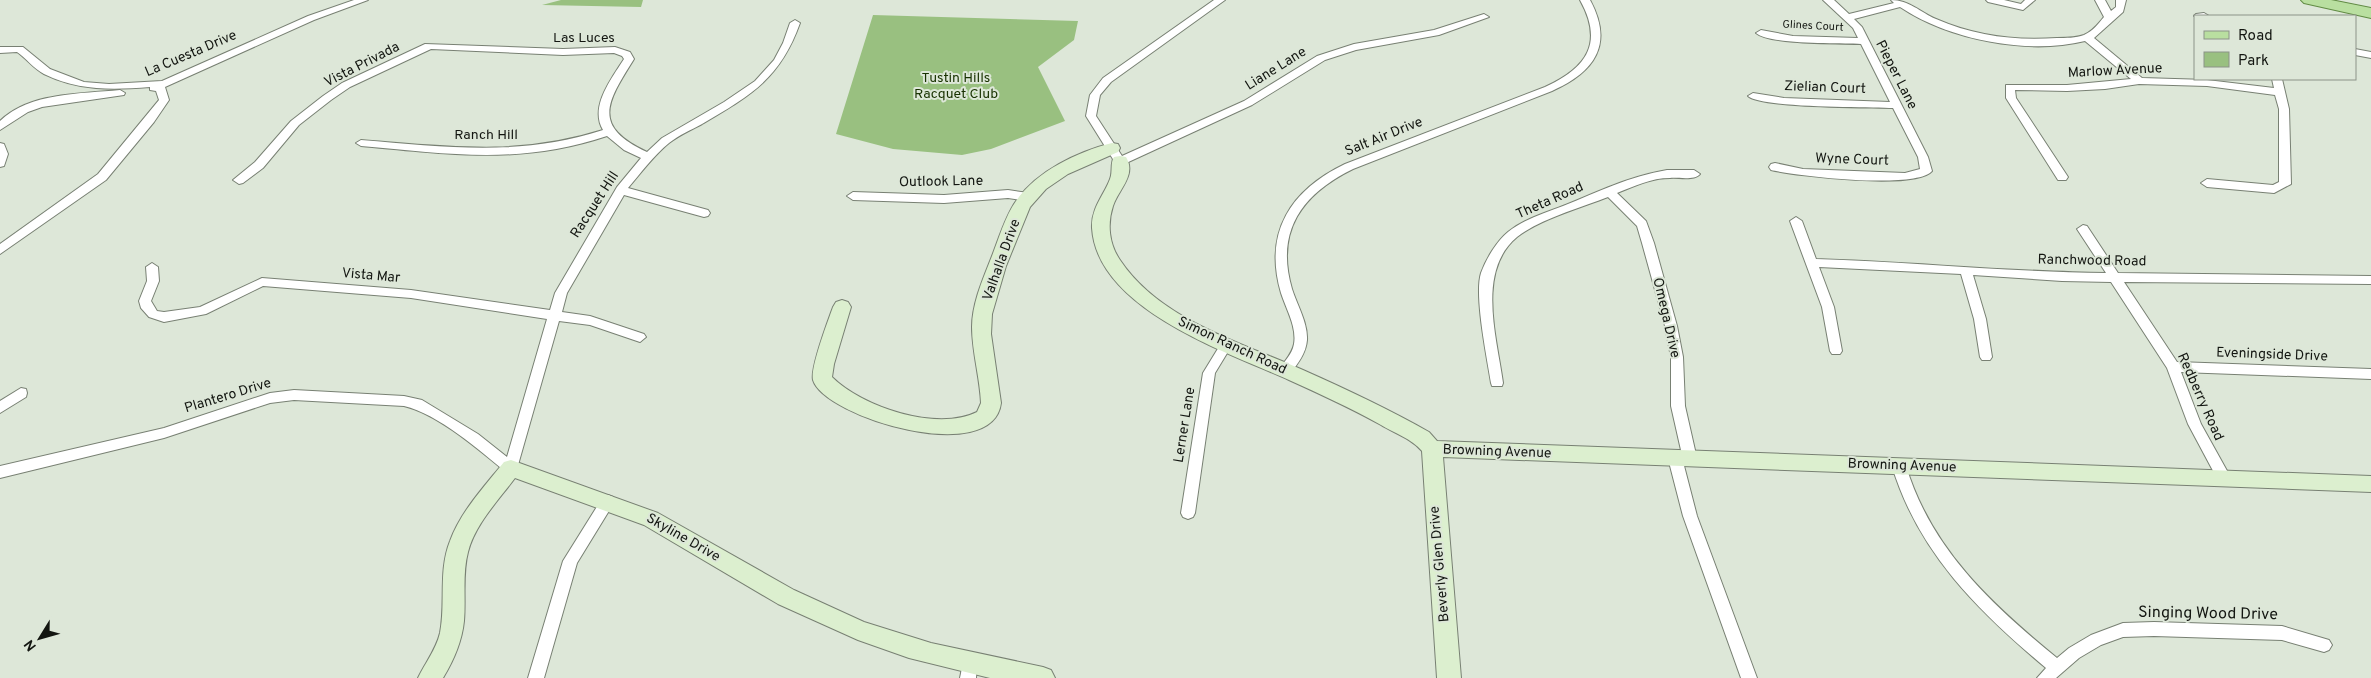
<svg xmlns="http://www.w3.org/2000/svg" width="2371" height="678" font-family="Overpass,sans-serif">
  <rect width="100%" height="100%" fill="#dde7d8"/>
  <g fill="#99c080">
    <path d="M561,0H643L641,7L542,5Z"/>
    <path d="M873,15L1078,21L1074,40L1038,67L1065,121L991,149L962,155L893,149L836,134Z"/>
  </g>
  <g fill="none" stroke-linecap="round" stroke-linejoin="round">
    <defs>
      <g id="street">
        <path d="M354,0H368L314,20L165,87L169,100L154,122L106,180L0,254V244L98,174L159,100L156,91L150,90V87C112,90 79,91 44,74C34,69 26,58 17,52L0,53V47H23L50,69L84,82L109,84L162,81L308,16Z"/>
        <path d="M1214,0H1225L1111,82L1100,95L1096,116L1122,156L1244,101L1317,56L1354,44L1434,30L1484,14L1489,17L1439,35L1356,50L1325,60L1252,105L1124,164H1116L1086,116L1090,95L1103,78Z"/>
        <path d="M1580,0H1590C1614,44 1595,72 1552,91L1353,169C1302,194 1275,231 1292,289C1297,305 1308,323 1307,340C1306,353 1298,364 1290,373H1280L1279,370C1284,361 1292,355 1294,344C1297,327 1286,309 1281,293C1263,232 1291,190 1345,164L1545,87C1587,68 1604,43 1580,0Z"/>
        <path d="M1823,0H1834L1849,14L1894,3L1891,0C1909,0 1920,12 1936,19C1975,36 2016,41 2057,38C2066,38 2076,38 2084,35C2093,31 2098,24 2104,17L2095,0H2105L2111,11L2116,7V0H2126L2123,12L2094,38L2142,78L2207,80L2274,88L2272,79H2282L2289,109L2291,184L2274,193L2207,187L2201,183L2207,179L2273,185L2279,182V109L2275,95L2207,86L2139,84L2105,89L2067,91L2015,90L2016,98L2068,177L2066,180H2058L2006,98V85H2067L2131,79L2085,41C2028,55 1949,40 1900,7L1854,19L1862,27L1928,157L1932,171C1916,190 1796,176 1771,170L1769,167L1771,164L1775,163L1803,169L1905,173L1920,169L1918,157L1893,108C1869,107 1760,108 1748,96L1753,93L1784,98L1890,102L1861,44C1840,43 1770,45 1756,33L1761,30L1793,36L1858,38L1853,28Z"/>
        <path d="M1986,0H2004L2021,4L2025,0H2035L2023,10L1988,2Z"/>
        <path d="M2204,13L2209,16H2194L2196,14Z"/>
        <path d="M795,20L800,23C780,79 751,95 702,124C691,130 679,135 669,143C653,156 641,173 628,188L708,210L710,213L708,216L704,217L624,195L567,293L562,312L590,316L644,334L646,337L640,342L590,325L559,321L516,472L511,474L506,472C479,450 438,414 404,406L294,400L270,403L164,438L0,478V466L164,428L270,393L294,390L404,396L422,400L478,434L507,457L547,319L411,298L263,286L206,314L164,322L149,317L141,308L139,301L147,281L146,267L152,263L158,267L159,281L151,301L157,311L164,312L200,307L262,278L411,290L550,310L555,293L617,187L641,158L624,150L607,136C521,165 450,154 361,146L356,143L361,140C448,147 518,157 603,130C589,107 612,78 624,59L622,56L614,53L563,55L431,49L350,87L331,100L299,125L263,168L243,183L239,184L233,180L255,162L291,121L323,96L342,83L425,44L563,49L615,47L630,52L634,59C607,102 591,126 647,152L662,138L724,102L755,81L774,60L783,43L790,23Z"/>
        <path d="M2355,49L2371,52V58L2355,55Z"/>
        <path d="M120,90L125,93L124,95L42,107L28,112L0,130V121C30,92 81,94 120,90Z"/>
        <path d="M0,143L4,144L8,154L4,166L0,167Z"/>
        <path d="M1667,170H1694L1700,174C1694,181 1678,177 1670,178C1651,178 1635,186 1617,193L1646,221L1654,243L1677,326L1683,357L1685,406L1697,459L1695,463L1690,464L1685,463L1683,459L1671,406V357L1665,326L1642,243L1637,226L1608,197C1580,208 1540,219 1517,237C1476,271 1497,338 1503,383L1502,386H1492L1491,383C1487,358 1474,295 1481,273C1486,259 1497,241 1508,232C1524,219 1545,213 1563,206C1598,192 1630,176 1667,170Z"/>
        <path d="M1008,190L1028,193L1034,197L1028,201L1008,198L944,203L853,200L847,196L853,192L944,195Z"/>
        <path d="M1796,217L1802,221L1816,259C1913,262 2009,272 2106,273L2077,229L2083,225L2087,226L2118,273L2371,276V284L2124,282L2177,362L2371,369V379L2181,372L2201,424L2231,478L2229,482L2224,484L2219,482L2188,424L2167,368L2111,282L2062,281L1973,275L1986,319L1992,357L1990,360H1982L1980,357L1974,319L1961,274L1819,267L1834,307L1842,351L1840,354H1832L1830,351L1822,307L1790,221Z"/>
        <path d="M1226,340L1232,345L1215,373L1195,513L1193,517L1188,519L1183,517L1181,513L1203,373L1222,342Z"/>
        <path d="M21,388L26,389L27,393L26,397L0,413V401Z"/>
        <path d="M1675,453L1680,454L1682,458L1697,516L1757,678H1741L1683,516L1668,458L1670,454Z"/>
        <path d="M1899,461L1904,462L1906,466C1931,549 1992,605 2057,658L2069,648L2091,635L2123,623L2154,622L2282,626L2329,640L2332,645L2329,650L2324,652L2282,640L2154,636L2123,637L2101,645L2079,658L2056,678H2037L2046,668C1978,611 1918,552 1892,466L1894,462Z"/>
        <path d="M608,495L613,497L615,501L577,563L544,678H528L563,561L603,497Z"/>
        <path d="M969,656L974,658L977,663L976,678H960L964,658Z"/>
      </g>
      <g id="secondary">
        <path d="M1112,143L1118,144L1120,148L1118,152L1068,174L1046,189L1030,207L1006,266L992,314L991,334L1001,403C993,468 824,417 813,380C810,368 828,321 833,307L836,302L842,300L848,302L851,307L834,364L832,377C862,407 937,432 977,412L981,403C980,378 972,352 972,327C972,305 982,281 990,261C998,242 1004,218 1016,201C1037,171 1077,152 1112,143Z"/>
        <path d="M1120,156L1126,157C1137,175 1118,190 1113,206C1107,224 1109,244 1120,260C1160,320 1240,342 1303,370C1346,389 1388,409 1429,432L1437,441L2371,476V492L1443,457L1461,678H1437L1422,451C1412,439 1394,433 1381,425C1351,408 1320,394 1289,380C1227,352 1097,309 1092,228C1091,208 1104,195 1110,179C1113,172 1110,163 1114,157Z"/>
        <path d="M511,460L658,513L794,590L864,622L931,643L1043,667L1051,670L1055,678H990L909,658L858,640L778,604L644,525L515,478C498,501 475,524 468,552C462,574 466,598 464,621C462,641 454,660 443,678H418C425,663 436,650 440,633C446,603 438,571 450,541C461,511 484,487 504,462Z"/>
      </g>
      <path id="primary" d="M2301,0H2331L2371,8V18L2304,3Z"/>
    </defs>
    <use href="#street" stroke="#788073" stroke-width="2"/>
    <use href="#secondary" stroke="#788073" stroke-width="2"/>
    <use href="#primary" stroke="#618b44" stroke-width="2"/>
    <use href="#street" fill="#fff" fill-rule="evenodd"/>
    <use href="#secondary" fill="#dcefcf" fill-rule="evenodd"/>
    <use href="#primary" fill="#b9dfa0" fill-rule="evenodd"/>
  </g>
  <g text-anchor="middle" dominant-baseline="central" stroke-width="4" stroke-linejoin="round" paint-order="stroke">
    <g font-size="11" fill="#131611" stroke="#dde7d8">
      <text transform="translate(1813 26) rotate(3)">Glines Court</text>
    </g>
    <g font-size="14" fill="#131611" stroke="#dde7d8">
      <text x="584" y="38">Las Luces</text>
      <text transform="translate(191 54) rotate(-23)">La Cuesta Drive</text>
      <text transform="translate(362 65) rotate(-27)">Vista Privada</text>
      <text transform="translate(1276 69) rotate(-32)">Liane Lane</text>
      <text transform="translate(2115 71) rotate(-3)">Marlow Avenue</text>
      <text transform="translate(1896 75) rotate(63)">Pieper Lane</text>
      <text transform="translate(1825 88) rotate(2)">Zielian Court</text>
      <text x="486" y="135">Ranch Hill</text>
      <text transform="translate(1384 137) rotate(-22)">Salt Air Drive</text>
      <text transform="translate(1852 160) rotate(2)">Wyne Court</text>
      <text transform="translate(941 182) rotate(-1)">Outlook Lane</text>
      <text transform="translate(1550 201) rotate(-24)">Theta Road</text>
      <text transform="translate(595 205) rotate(-57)">Racquet Hill</text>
      <text transform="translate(1002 260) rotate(-70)">Valhalla Drive</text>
      <text transform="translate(2092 261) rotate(1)">Ranchwood Road</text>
      <text transform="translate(371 276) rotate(5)">Vista Mar</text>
      <text transform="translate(1666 318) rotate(77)">Omega Drive</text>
      <text transform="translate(1232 346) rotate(25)">Simon Ranch Road</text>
      <text transform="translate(2272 355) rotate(2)">Eveningside Drive</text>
      <text transform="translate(228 396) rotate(-17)">Plantero Drive</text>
      <text transform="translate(2200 397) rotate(66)">Redberry Road</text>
      <text transform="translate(1185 425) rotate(-81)">Lerner Lane</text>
      <text transform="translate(1497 452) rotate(2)">Browning Avenue</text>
      <text transform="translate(1902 466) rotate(2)">Browning Avenue</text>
      <text transform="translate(683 538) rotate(30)">Skyline Drive</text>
      <text transform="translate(1440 564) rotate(-95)">Beverly Glen Drive</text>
    </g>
    <g font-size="14" fill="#183201" stroke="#dde7d8">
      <text x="956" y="78">Tustin Hills<tspan x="956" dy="16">Racquet Club</tspan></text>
    </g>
    <g font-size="16" fill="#131611" stroke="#dde7d8">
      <text transform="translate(2208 614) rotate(1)">Singing Wood Drive</text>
    </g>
  </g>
  <rect x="2194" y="15" width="162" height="65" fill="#dde7d8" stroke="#8c9388"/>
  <rect x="2204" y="31" width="25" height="8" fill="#b9dfa0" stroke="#8c9388"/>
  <text x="2238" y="40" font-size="15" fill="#131611">Road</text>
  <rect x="2204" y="52" width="25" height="15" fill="#99c080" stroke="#8c9388"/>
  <text x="2238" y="65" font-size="15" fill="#131611">Park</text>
  <g transform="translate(40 638) rotate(233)" stroke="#dde7d8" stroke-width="4" paint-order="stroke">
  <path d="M0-4L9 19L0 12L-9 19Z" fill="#131611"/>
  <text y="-8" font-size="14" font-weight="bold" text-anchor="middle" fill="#131611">N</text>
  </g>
</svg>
